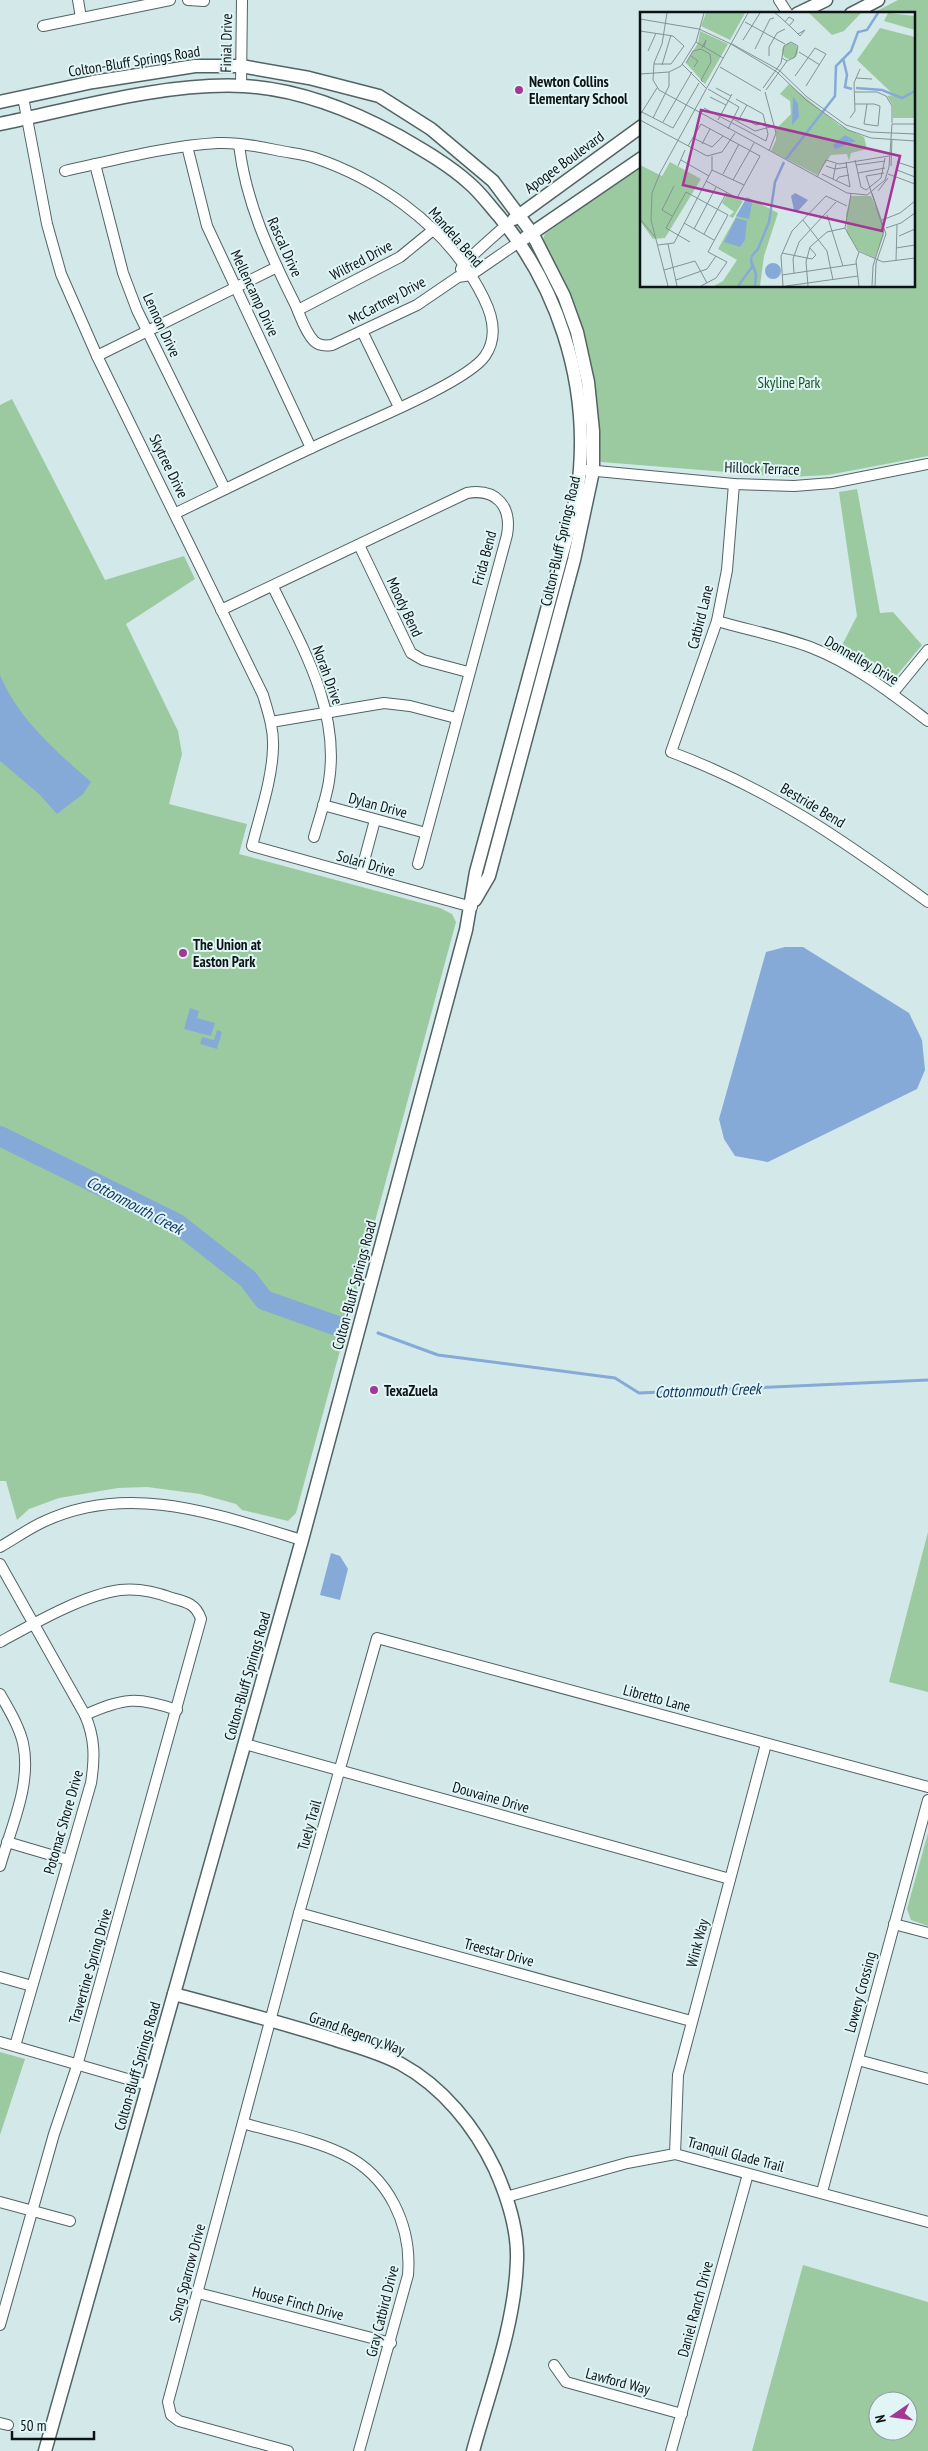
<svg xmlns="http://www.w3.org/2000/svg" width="928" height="2451" font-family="'PT Sans Narrow',sans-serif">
  <rect width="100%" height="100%" fill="#d3e8e9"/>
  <g fill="#9ccaa0" fill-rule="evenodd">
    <path d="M898,0H928V456L828,475L790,477L601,462L599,459L597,416L542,242L545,234L642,164V286H914V14H871Z"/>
    <path d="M12,399L105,580L184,556L195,579L126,624L178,731L182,754L169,804L247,824L239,854L440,908L452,914L456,922L296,1513L288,1521L242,1510L236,1504L200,1494L147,1487L118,1488L59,1498L29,1509L17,1520L6,1481H0V405Z"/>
    <path d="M857,489L880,613L893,612L922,645L892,681L883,678L839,651L857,616L839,492Z"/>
    <path d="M928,1532V1692L889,1682Z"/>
    <path d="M928,1833V1926L911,1920L907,1909Z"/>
    <path d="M0,2052L25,2059L0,2135Z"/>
    <path d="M803,2265L928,2302V2451H752ZM878,2401H908V2431H878Z"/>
  </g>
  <g fill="#85aad8">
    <path d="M0,675C19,720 55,750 91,782L83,794L57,814L39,794L0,761Z"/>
    <path d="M785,947H803L909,1013L922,1040L925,1070L917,1089L768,1162L735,1156L724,1139L719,1119L766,952Z"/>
    <path d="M190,1008L199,1011L197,1018L215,1023L211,1036L184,1029Z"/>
    <path d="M217,1030L222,1032L217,1049L200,1044L202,1037L214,1040Z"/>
    <path d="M331,1553L340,1556L348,1569L340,1600L320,1595Z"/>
  </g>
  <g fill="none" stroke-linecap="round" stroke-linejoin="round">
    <path stroke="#85aad8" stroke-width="3" d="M378,1333L438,1355L615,1378L639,1393L928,1380"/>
    <path stroke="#85aad8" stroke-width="20" d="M0,1136L178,1224L248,1279L264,1300L340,1327"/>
    <defs>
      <g id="minor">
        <path d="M78,0L81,18"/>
        <path d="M188,0L204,1"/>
        <path d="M779,0L788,14"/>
        <path d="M43,26L170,0"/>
        <path d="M241,86L242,0"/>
        <path d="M23,97L47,224L61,274L97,356L263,695C268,712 274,729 273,748C272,780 260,814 252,846L472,907"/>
        <path d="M239,145C246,203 269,252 295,304C300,315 305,332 314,341C319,346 326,346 332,345L417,305L458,277L471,275L519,242"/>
        <path d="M187,146L207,226L311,448"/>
        <path d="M95,164L123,273L137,310L225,489"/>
        <path d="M65,171C115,160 167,146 218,143C237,142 257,146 276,150C289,153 303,154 315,158C377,179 437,221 472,277C486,300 503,330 485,356C467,382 365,423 333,438C280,462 228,488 176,513"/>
        <path d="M461,269C463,262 498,233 506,225"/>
        <path d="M298,310L400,257L433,230"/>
        <path d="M362,331L399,407"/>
        <path d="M97,356L277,267"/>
        <path d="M586,470L734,484L794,486L832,483L928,464"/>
        <path d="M734,484L727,570L717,621L671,752C770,789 843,840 928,902"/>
        <path d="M359,545L411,653L423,660L468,672"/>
        <path d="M273,587C303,648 340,711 329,781C326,800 319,819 314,837"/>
        <path d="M221,610L467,493C496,488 512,506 507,535L418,864"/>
        <path d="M717,621C748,630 780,636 810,647C854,664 891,693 928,721"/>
        <path d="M892,694L928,650"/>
        <path d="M271,722L384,703L410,706L456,718"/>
        <path d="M323,805L426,833"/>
        <path d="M360,876L375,820"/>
        <path d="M0,1547C14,1539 28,1529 43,1522C129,1481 218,1515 302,1540"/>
        <path d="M0,1564L85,1715C95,1738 95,1758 91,1783L15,2046"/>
        <path d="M0,1642C33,1624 83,1595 120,1590C137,1588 156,1592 172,1598C187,1602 196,1604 201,1619L77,2066L54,2134L0,2325"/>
        <path d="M0,1694C9,1710 19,1726 23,1743C32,1784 11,1827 0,1866"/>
        <path d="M85,1715C124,1698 136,1696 177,1710"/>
        <path d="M245,1744L730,1879"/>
        <path d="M7,1842L68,1860"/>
        <path d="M299,1913L691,2021"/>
        <path d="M894,1924L928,1933"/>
        <path d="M0,1977L32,1986"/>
        <path d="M0,2042L148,2085"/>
        <path d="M858,2060L928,2079"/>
        <path d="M243,2123C276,2133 312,2139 343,2154C389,2176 412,2226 408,2275L359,2451"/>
        <path d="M675,2154L678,2075L766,1744"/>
        <path d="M822,2192L928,1800"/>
        <path d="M506,2197L627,2163L675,2154L928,2222"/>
        <path d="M0,2202L70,2221"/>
        <path d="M198,2293L391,2343"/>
        <path d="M554,2365L566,2382L682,2414"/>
        <path d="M0,2423L8,2425"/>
        <path d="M288,2451L179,2421L171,2415L168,2402L299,1913L377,1638L928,1787"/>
        <path d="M671,2451L748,2174"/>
      </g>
      <g id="tertiary">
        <path d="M797,14L826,0"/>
        <path d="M851,14L878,0"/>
        <path d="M0,102L93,82L195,66H241L309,78L379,96L431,129L493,181L532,233L564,296L577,332L588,382L593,431V471L574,560L489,876L475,900"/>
        <path d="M0,124C76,108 167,82 244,86C297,89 351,110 397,135C421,149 448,164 469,183C480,192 489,205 498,215C557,285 587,378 580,469C579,487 574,504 571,521L476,872L466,930L302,1540L45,2451"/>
        <path d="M514,219L642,126"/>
        <path d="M525,238L642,158"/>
        <path d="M174,1994C226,2008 279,2022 330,2038C354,2046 379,2052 401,2064C443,2087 475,2127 495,2169C507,2196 518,2231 517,2260C515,2325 490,2389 473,2451"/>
      </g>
    </defs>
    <use href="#minor" stroke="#526364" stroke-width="12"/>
    <use href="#tertiary" stroke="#526364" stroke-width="15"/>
    <use href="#minor" stroke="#fff" stroke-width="10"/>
    <use href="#tertiary" stroke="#fff" stroke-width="12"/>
  </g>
  <g fill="#a43796" stroke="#e1f5f6" stroke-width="2">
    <circle cx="519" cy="90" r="5"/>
    <circle cx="183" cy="953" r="5"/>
    <circle cx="374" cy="1390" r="5"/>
  </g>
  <g text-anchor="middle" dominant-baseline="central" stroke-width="4" stroke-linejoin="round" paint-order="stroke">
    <g font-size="15" fill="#0d1415" stroke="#e1f5f6">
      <text transform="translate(226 43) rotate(-89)">Finial Drive</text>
      <text transform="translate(134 61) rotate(-9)">Colton-Bluff Springs Road</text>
      <text transform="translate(564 162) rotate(-36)">Apogee Boulevard</text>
      <text transform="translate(456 237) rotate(49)">Mandela Bend</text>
      <text transform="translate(285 247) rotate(66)">Rascal Drive</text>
      <text transform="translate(361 260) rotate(-28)">Wilfred Drive</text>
      <text transform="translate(255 293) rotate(65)">Mellencamp Drive</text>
      <text transform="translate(387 300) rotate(-28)">McCartney Drive</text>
      <text transform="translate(162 325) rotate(65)">Lennon Drive</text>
      <text transform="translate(169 466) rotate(64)">Skytree Drive</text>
      <text transform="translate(762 468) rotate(2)">Hillock Terrace</text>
      <text transform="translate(560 541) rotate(-77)">Colton-Bluff Springs Road</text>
      <text transform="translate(484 558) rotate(-75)">Frida Bend</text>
      <text transform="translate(405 607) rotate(65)">Moody Bend</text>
      <text transform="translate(700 617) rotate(-76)">Catbird Lane</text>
      <text transform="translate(862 660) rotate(30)">Donnelley Drive</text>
      <text transform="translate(328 675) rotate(70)">Norah Drive</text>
      <text transform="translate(378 805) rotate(15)">Dylan Drive</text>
      <text transform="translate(813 805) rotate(31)">Bestride Bend</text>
      <text transform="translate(366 863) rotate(16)">Solari Drive</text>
      <text transform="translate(354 1285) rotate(-75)">Colton-Bluff Springs Road</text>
      <text transform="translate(247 1676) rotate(-74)">Colton-Bluff Springs Road</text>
      <text transform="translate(657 1698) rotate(15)">Libretto Lane</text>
      <text transform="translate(491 1797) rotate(16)">Douvaine Drive</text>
      <text transform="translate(63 1822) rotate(-74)">Potomac Shore Drive</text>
      <text transform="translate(309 1825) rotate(-74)">Tuely Trail</text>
      <text transform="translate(697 1943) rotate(-75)">Wink Way</text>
      <text transform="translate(499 1952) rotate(15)">Treestar Drive</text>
      <text transform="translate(90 1966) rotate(-74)">Travertine Spring Drive</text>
      <text transform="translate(860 1992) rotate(-75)">Lowery Crossing</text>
      <text transform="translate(357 2033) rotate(20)">Grand Regency Way</text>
      <text transform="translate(137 2066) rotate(-74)">Colton-Bluff Springs Road</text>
      <text transform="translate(736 2154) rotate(15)">Tranquil Glade Trail</text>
      <text transform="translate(187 2273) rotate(-75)">Song Sparrow Drive</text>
      <text transform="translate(298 2303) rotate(15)">House Finch Drive</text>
      <text transform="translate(695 2309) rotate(-75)">Daniel Ranch Drive</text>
      <text transform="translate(382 2311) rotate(-76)">Gray Catbird Drive</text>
      <text transform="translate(618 2381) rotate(15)">Lawford Way</text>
    </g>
    <g font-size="15" font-weight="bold" fill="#0d1415" stroke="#e1f5f6" text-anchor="start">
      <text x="529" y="81">Newton Collins<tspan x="529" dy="17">Elementary School</tspan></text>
      <text x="193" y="944">The Union at<tspan x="193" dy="17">Easton Park</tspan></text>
      <text x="384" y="1390">TexaZuela</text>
    </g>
    <g font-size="15" fill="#105621" stroke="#e1f5f6">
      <text x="789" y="382">Skyline Park</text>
    </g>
    <g font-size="16" font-style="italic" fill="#103762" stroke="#e1f5f6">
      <text transform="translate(135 1205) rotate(28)">Cottonmouth Creek</text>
      <text transform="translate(708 1390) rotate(-2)">Cottonmouth Creek</text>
    </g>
  </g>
  <g transform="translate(640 12)">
    <rect width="275" height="275" fill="#d3e8e9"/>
    <path d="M66,1H105L90,28L61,14ZM169,1H221L204,19L192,23ZM248,1L275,4V18L244,9ZM240,16L275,25V106H253V94L247,84L254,83L217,48ZM60,19L88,32L65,72L46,51L58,31ZM142 39a8 8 0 1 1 16 0a8 8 0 1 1-16 0ZM149,72L199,113L224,125L227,137L211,141L209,149L207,142L191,143L177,163L131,139L136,128V117L151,102L150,89L140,82ZM30,150L61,167L25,226L13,227L0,209V153L22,164ZM87,182L103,189L93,206L89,204L94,200L82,191ZM211,184H231L241,208L244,223L235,246L218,238L207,221L206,202ZM107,185L138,201L124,244L120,274H74L83,269L97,248L78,237Z" fill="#9ccaa0"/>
    <path d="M153,84L158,92L159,105L152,113ZM205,123L216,129L195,137L193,133ZM155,181L168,188L158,199L154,198L151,184ZM106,187L112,191L109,207L96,204ZM96,206L107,209L105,228L100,235L84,230ZM125 259a8 8 0 1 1 16 0a8 8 0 1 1-16 0Z" fill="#85aad8"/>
    <path fill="none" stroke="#85aad8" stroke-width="2.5" d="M203,46L207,63L205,75L212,77M216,76L242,78L262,86L275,79M146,147L195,84L196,54L211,39L218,20L227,18L238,1M111,245L118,237L129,210L135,170L144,150M112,251L116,262L115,274M98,274L112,255L111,246"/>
    <path fill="none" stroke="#849394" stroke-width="1" d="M27,1L22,32L14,51L13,68L19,78L207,181L227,183L245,168L249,155L252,112M135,1L140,5L154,18L160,24L165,18L158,22M0,7L59,17L91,32M105,10L145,32M145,10L149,5L154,8L149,14M0,19L33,24L44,34L31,52H14M103,28L120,1M56,30L83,46M91,32L137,60L166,88L208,118L231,126L275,129M92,32L139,58L167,85L206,113L230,120L275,122M62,36L66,28L64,35M115,37L130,7L134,6M8,39L16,21M159,40L180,53M51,44L58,49L54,55M129,44V35L137,21L145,17M46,51L53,39L61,37L70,42L71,50L61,68L63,70M42,52L66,76M22,53L31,23M80,55L121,79M0,62L29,60L41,54L56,30L64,1M155,64L175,36L186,42L166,74M216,66L232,67M76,76L91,84M123,76L141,51L144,34L151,30L158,34L155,45L147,49L142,46M68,77L99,95L88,117M126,78L147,49M125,80L136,121L129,139M215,80H237L246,84L252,94V111M70,85L86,93M215,92H234L240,94L238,114L224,112L227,92M64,96L126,129L128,122L123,102L96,87M0,99L33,116L59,71M0,103L17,76M13,106L29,74V60M210,106L215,99L214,71L220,57M93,107L115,119L134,114M105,107L116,113L126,111M0,108L67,144L82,140L95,121M78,108L92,82M98,109L107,93M23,110L52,60M252,112H275M53,126L72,135L83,124M62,132L70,117M48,134L61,112L120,144L97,186L66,169M41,148L69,164M215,148L221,175L226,178L241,166L245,146M257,150L275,156M216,153L245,149M38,154L45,138M186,154L195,157L207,155M251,154L252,127M72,158L104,173M257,158L275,165M218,161L245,156M83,162L99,132M182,162L210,175L206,150M248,162L275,172M177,165L186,148L199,152L249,144M193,167L196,152M93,168L114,131M196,169L199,165L209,163M238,179L248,166M232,181L246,222L236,251L235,274M211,182L205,216L218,239L243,250L275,246M187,203L203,254M32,204L22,198L34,174M0,207L16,226M163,208L187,239L193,268M242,208L260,201L275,189M44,211L74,228M246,216L261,211L275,201M54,217L76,175M64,222L87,180M259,224L275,217M50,230L26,216L46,180L88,203L68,240L87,250L76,266L61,274M28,232L37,274M18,233L34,231L72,158V144M256,236L275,233M219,240L216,249L219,274M142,241L172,247L176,243L170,236M256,249L257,213M24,258L55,249L67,271M154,261L153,247L159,230L196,190M142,263L216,252M36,268L67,257L76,244M28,274L11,208L12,181L20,161L108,1M143,274L141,244L152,219L186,184L207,194M146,274L218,264M168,274L166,250L170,235L187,220L205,216M232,274L233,254L244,219L226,164L244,161"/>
    <path fill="#a43796" fill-opacity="0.15" stroke="#a43796" stroke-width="2.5" d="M61,98L260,144L242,219L43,173Z"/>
    <rect width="275" height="275" fill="none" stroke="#0d1415" stroke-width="2.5"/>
  </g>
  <g transform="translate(893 2416) rotate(257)"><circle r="24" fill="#e1f5f6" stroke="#8c9b9c"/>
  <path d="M0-4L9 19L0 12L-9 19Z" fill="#a43796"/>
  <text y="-8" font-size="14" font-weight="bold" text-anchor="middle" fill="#0d1415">N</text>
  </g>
  <path d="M12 2431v8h82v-8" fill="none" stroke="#0d1415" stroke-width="2.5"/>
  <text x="20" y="2431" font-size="15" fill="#0d1415" stroke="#e1f5f6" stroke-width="4" paint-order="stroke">50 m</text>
</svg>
